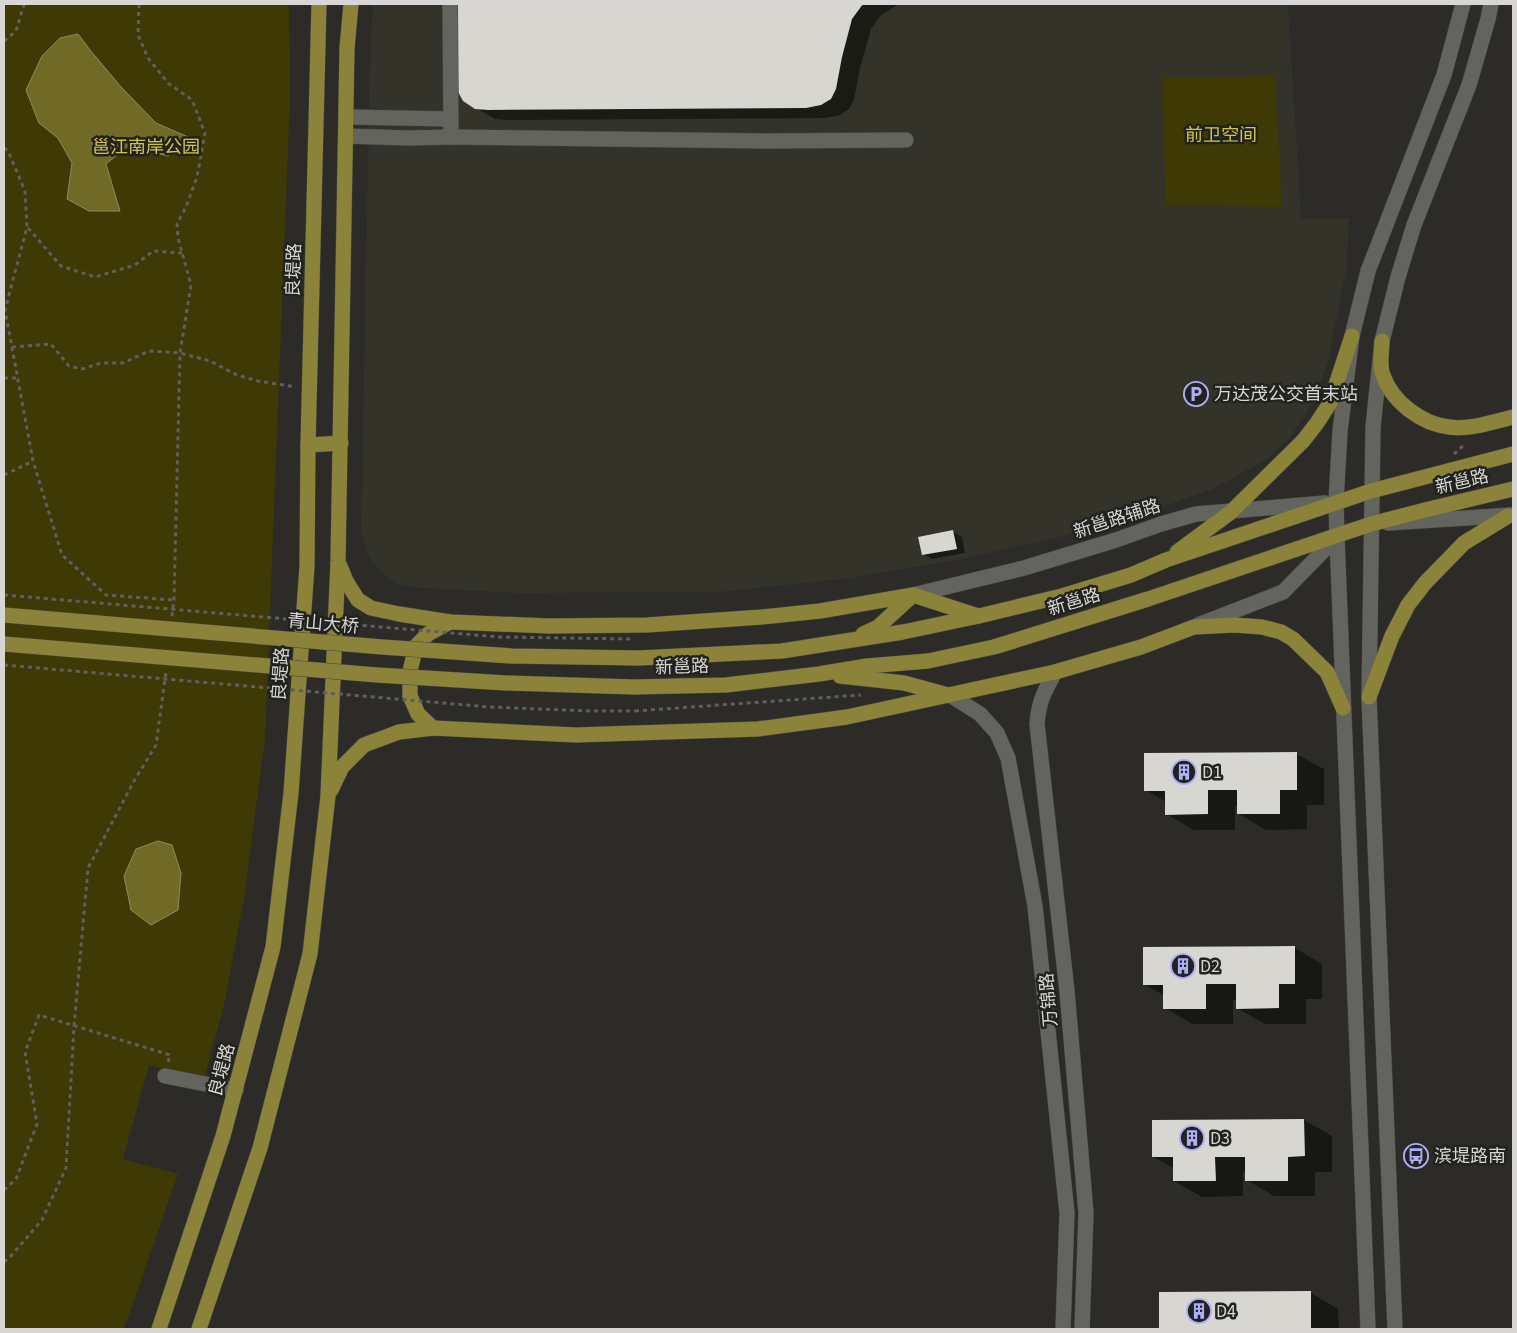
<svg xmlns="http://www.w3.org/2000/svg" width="1517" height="1333" font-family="'Source Sans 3','Noto Sans SC',sans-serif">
  <rect width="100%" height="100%" fill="#2c2b28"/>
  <path fill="#333329" d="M373,4H1288L1301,218H1349L1347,265L1328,362L1319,387L1307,412L1290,437L1267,459L1215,488L1112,525L957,560L852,578L719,592L519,593L422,588L398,584L384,575L369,557L361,532L370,54Z"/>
  <g fill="#3e3905">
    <path d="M4,4H289L290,99L265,739L244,899L224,1005L204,1079L149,1065L123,1159L178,1174L124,1329H4Z"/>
    <path d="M1275,76L1282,207L1166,205L1162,78Z"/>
  </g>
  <g fill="#716a27" stroke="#908b5b">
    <path d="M78,34L90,50L122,88L156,123L188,137L168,156L128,146L106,164L120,211H89L67,199L72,163L58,138L39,123L26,90L42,56L60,38Z"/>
    <path d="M158,841L172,845L181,873L178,910L151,925L131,910L124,876L136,849Z"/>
  </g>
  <g fill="#0007">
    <path d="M456,4H899L881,15L871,29L860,68L854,100L849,109L840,115L826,118L507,120L495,119L476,108Z"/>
    <path d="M953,532L962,537L965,553L932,559L923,554Z"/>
    <path d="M1296,754L1324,769V805H1307V829L1266,830L1239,814V806H1235V830H1194L1166,814V802L1146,790Z"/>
    <path d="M1295,948L1322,964V999H1306V1024H1265L1237,1008V1000H1233V1024H1192L1165,1008V996L1144,984Z"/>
    <path d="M1304,1120L1332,1136V1172H1315V1196H1274L1247,1180L1246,1172H1243V1196L1202,1197L1174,1181V1168L1154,1157L1153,1121Z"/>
    <path d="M1160,1293H1311L1338,1309L1339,1329H1160Z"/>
  </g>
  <g fill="#d7d6d1">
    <path d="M455,4H863L852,19L842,57L836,89L831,99L821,105L806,108L488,110L475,109L463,101L456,88Z"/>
    <path d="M953,530L957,549L922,555L918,537Z"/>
    <path d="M1297,752V790H1280V814H1237V790H1208V814L1165,815V791H1144V753Z"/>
    <path d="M1295,946V984H1279V1008L1236,1009V984H1206V1009H1163V985H1143V947Z"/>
    <path d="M1304,1119L1305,1156L1288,1157V1181H1245V1157H1215L1216,1181H1173V1157H1152V1120Z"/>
    <path d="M1311,1291V1329H1159V1292Z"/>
  </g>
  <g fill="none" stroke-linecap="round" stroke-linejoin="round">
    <defs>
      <g id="minor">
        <path d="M450,4L451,137"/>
        <path d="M347,117L451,119"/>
        <path d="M346,136L408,138L451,137L767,141L906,140"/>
        <path d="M1388,523L1512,515"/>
        <path d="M913,595L1024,568L1116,540L1161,524L1196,514L1325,503"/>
        <path d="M1198,625L1283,592L1337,537"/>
        <path d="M1055,672C1044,692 1039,701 1037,724L1067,991L1086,1213L1082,1329"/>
        <path d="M950,695L980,714L997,733L1008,758L1035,906L1067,1213L1063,1329"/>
        <path d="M165,1076L236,1090"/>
        <path d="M1368,1329L1337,537L1336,502L1340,431L1352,336L1368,271L1444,75L1463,4"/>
        <path d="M1395,1329L1369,697L1373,427L1382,341L1398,277L1414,225L1469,85L1488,19L1491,4"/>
      </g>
      <g id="major">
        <path d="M1382,341C1382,351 1379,366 1383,375C1392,402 1422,424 1449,427C1470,430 1493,422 1513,417"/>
        <path d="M308,445L341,443"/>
        <path d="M1177,552L1231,512L1303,441L1317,423L1330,403L1352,336"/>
        <path d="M340,566L346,581L358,600L371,608L399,614L450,622L549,626L647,625L762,617L820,611L913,595L978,616"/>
        <path d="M863,634L878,627L913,595"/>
        <path d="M639,658L782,651L903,632L979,616L1062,596L1131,575L1166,560L1371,491L1513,454"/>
        <path d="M840,676L904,683L948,695"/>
        <path d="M634,687L726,685L819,674L867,666L928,661L994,647L1148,599L1371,524L1425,510L1513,489"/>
        <path d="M1369,697L1392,636L1408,605L1425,583L1464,543L1508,516"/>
        <path d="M433,728L418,714L410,696V671L416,646L428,634L450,622"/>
        <path d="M331,790L342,767L364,745L399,732L433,728L576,735L758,729L847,717L1055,672L1141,647L1194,627L1234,625L1262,627L1281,632L1293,639L1327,672L1343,708"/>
        <path d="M159,1329L223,1136L273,947L291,793L307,566L308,445L319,4"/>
        <path d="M199,1329L260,1148L310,954L328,796L338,561L347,48L351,4"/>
      </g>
    </defs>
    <use href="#minor" stroke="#474743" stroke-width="16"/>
    <use href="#major" stroke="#474743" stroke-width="16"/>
    <g stroke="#605f5d" stroke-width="3" stroke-dasharray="4 4" stroke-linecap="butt">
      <path d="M139,4L138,35L148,58L168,83L192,100L205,133L197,177L186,207L177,224L178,238L191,285L180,353L174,600L172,616"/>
      <path d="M4,41L16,31L24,4"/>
      <path d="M4,148L8,151L25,191L27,227L5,310L33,461L62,555L106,595L174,600"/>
      <path d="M28,228L61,266L95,277L135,265L153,251L183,253"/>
      <path d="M12,347L51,344L69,366L82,369L101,363H123L149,351L180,353L210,361L237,375L258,381L296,387"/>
      <path d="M4,378H18"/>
      <path d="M1454,454L1466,443"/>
      <path d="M4,475L33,461"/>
      <path d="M635,711L861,695"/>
      <path d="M4,1190L16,1179L37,1124L25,1052L39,1015L170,1055L168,1062"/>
      <path d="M4,1262L11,1256L42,1220L66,1168L74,1026L88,868L134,781L156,745L166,672"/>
    </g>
    <use href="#minor" stroke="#64645f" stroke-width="15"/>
    <use href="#major" stroke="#8a8339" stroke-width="15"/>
    <defs>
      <g id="major-bridge">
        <path d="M4,615L382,647L512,656L639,658"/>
        <path d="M4,644L377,675L506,683L634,687"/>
      </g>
    </defs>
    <use href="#major-bridge" stroke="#474743" stroke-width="16" stroke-linecap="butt"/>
    <g stroke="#605f5d" stroke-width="3" stroke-dasharray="4 4" stroke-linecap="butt">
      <path d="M4,595L499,637L631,639"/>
      <path d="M4,665L489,707L590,711H635"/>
    </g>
    <use href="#major-bridge" stroke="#8a8339" stroke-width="15"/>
  </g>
  <defs>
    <symbol id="parking-ring" viewBox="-11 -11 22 22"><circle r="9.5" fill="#22221e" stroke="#aeaefa" stroke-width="1.5"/><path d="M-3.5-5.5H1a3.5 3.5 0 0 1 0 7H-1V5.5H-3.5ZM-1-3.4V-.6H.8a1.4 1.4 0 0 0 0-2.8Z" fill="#aeaefa"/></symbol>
    <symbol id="building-ring" viewBox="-11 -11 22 22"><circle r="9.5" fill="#22221e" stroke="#aeaefa" stroke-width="1.5"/><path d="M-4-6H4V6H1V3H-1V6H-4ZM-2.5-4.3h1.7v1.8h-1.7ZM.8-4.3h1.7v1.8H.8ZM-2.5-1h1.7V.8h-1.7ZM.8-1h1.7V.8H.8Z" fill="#aeaefa"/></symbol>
    <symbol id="bus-ring" viewBox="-11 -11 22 22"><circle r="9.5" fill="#22221e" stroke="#aeaefa" stroke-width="1.5"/><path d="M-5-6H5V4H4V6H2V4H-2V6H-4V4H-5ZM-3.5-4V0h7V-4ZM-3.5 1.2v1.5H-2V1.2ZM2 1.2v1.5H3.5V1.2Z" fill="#aeaefa"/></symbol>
  </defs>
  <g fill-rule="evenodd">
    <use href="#parking-ring" x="1182" y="380" width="28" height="28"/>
    <use href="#building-ring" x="1170" y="758" width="28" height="28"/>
    <use href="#building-ring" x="1169" y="952" width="28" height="28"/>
    <use href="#building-ring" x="1178" y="1124" width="28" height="28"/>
    <use href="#bus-ring" x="1402" y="1142" width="28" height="28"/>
    <use href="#building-ring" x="1185" y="1297" width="28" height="28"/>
  </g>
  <g text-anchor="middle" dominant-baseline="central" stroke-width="5" stroke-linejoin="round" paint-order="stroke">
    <g font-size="18" fill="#d1c54c" stroke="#22221e">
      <text x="1221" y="135">前卫空间</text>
      <text x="146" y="147">邕江南岸公园</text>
    </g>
    <g font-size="18" fill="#d8d7d5" stroke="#22221e">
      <text transform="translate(294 270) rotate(-88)">良堤路</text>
      <text transform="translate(1462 482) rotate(-13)">新邕路</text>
      <text transform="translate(1117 519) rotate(-18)">新邕路辅路</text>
      <text transform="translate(1074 602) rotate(-17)">新邕路</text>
      <text transform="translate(323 624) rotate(5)">青山大桥</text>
      <text transform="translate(682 667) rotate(-2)">新邕路</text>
      <text transform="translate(281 674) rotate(-86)">良堤路</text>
      <text transform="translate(1049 1000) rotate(-95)">万锦路</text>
      <text transform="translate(222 1070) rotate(-75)">良堤路</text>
    </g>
    <g font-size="18" fill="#d8d7d5" stroke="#22221e" text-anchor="start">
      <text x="1214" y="394">万达茂公交首末站</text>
      <text x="1202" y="772">D1</text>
      <text x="1200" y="966">D2</text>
      <text x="1210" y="1138">D3</text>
      <text x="1434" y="1156">滨堤路南</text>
      <text x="1216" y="1311">D4</text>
    </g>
  </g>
  <rect width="1517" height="1333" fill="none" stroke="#d8d7d5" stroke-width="10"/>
</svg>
